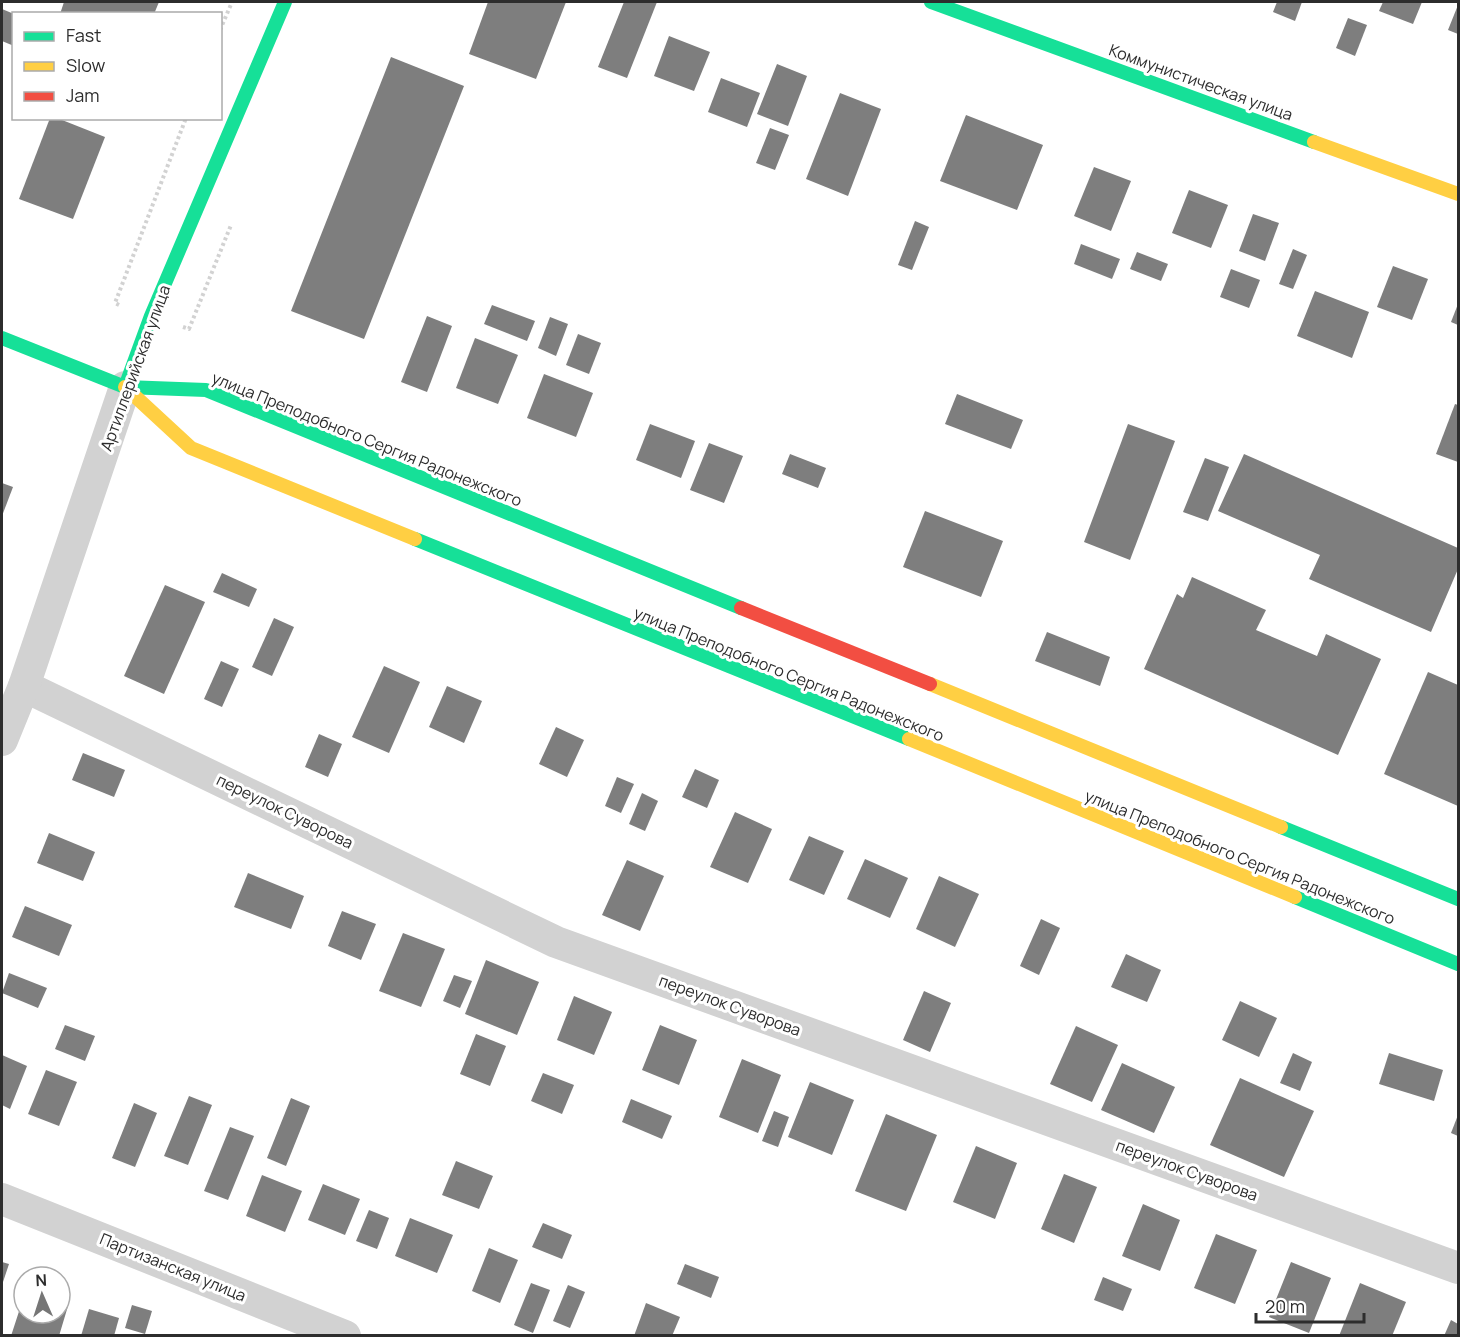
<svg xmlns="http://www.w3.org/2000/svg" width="1460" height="1337" font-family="Manrope,sans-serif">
  <rect width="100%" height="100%" fill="#fff"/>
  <g fill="#7e7e7e">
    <path d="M64,2H159L154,14H60Z"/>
    <path d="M488,2H566L536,79L469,54Z"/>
    <path d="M624,2H657L627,78L598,67Z"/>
    <path d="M1277,2H1302L1295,21L1273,12Z"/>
    <path d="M1383,2H1422L1413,24L1379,11Z"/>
    <path d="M1458,5V34L1448,30Z"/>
    <path d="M2,9L14,14V46L2,41Z"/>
    <path d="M1348,18L1367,25L1355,56L1336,48Z"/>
    <path d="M669,36L710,52L694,91L654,76Z"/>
    <path d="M391,57L464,86L364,339L291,311Z"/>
    <path d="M777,64L807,76L788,126L757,114Z"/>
    <path d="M721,78L760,93L747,127L708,112Z"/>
    <path d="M840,93L881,109L848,196L806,179Z"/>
    <path d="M966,115L1043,145L1017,210L940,181Z"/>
    <path d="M50,118H57L105,137L73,219L19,199Z"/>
    <path d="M770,128L789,135L775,170L756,163Z"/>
    <path d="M1094,167L1131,181L1111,231L1074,216Z"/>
    <path d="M1189,190L1228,205L1211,248L1172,233Z"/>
    <path d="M1253,214L1279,223L1265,261L1239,251Z"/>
    <path d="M915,221L929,227L912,270L898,265Z"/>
    <path d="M1081,244L1120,259L1112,279L1074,264Z"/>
    <path d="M1293,249L1307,255L1293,289L1279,284Z"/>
    <path d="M1137,252L1168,264L1161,281L1130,269Z"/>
    <path d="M1393,266L1428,279L1412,320L1377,307Z"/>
    <path d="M1231,269L1260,280L1249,308L1220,297Z"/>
    <path d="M1315,291L1369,312L1352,358L1297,336Z"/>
    <path d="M1458,304V325L1451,322Z"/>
    <path d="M492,305L535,321L527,341L484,324Z"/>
    <path d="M427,316L452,326L427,392L401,382Z"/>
    <path d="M550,317L568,324L556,356L538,348Z"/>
    <path d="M578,334L601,343L589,374L566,365Z"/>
    <path d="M475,338L518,355L498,404L456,388Z"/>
    <path d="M544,374L593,393L576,437L527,418Z"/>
    <path d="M957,394L1023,420L1011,449L945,424Z"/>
    <path d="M1455,404L1458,405V462L1436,454Z"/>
    <path d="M650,424L695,441L681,478L636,460Z"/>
    <path d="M1128,424L1175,441L1130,560L1084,542Z"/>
    <path d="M709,443L743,456L724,503L690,490Z"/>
    <path d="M790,454L826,468L818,488L782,474Z"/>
    <path d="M1244,454L1458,548V569L1431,632L1309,579L1320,555L1218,511Z"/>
    <path d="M1205,458L1229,467L1208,521L1183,512Z"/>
    <path d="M2,483L13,487L2,516Z"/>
    <path d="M925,511L1003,541L981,597L903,567Z"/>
    <path d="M222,573L257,589L249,607L213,592Z"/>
    <path d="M1192,577L1266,610L1256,630L1317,656L1326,634L1381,659L1338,755L1144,669L1177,594L1183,598Z"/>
    <path d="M165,585L205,602L164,694L124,676Z"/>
    <path d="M274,618L294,627L272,676L252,667Z"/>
    <path d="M1047,632L1110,657L1100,686L1035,661Z"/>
    <path d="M221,661L239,669L222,707L204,699Z"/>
    <path d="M384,666L420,682L389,753L352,737Z"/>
    <path d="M1428,672L1458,685V806L1384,774Z"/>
    <path d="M447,686L482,701L464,743L429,727Z"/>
    <path d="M556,727L584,740L567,777L539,764Z"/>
    <path d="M319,734L342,744L328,777L305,767Z"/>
    <path d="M83,753L125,770L114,797L72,780Z"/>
    <path d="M695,769L719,780L707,808L682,797Z"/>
    <path d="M617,777L634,784L621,813L605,806Z"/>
    <path d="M642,793L658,801L645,831L629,824Z"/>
    <path d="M735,812L772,829L748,883L710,867Z"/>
    <path d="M49,833L95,852L83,881L37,863Z"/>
    <path d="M809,836L844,851L824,895L789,880Z"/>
    <path d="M865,859L908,878L890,918L847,899Z"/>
    <path d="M627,860L664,876L640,931L602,915Z"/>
    <path d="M248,873L304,896L291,929L234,907Z"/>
    <path d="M939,876L979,894L955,947L916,929Z"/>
    <path d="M25,906L72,925L59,956L12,937Z"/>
    <path d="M342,911L376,924L361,960L328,946Z"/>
    <path d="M1041,919L1060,928L1039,975L1020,966Z"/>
    <path d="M403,933L445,949L421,1007L379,991Z"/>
    <path d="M1126,954L1161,970L1147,1002L1111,987Z"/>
    <path d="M486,960L539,982L517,1035L465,1014Z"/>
    <path d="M9,973L47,988L38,1008L2,993Z"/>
    <path d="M454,975L472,981L460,1008L443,1001Z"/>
    <path d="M924,991L951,1003L930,1052L903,1040Z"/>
    <path d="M574,996L612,1012L594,1055L557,1040Z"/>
    <path d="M1240,1001L1277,1018L1259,1057L1222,1040Z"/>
    <path d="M65,1025L95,1036L85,1061L55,1049Z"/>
    <path d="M660,1025L697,1040L679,1085L642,1070Z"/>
    <path d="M1076,1026L1118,1045L1092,1102L1050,1084Z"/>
    <path d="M476,1034L506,1046L490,1086L460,1074Z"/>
    <path d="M1293,1053L1312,1062L1300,1091L1280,1083Z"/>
    <path d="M1389,1053L1443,1070L1434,1101L1379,1084Z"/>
    <path d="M2,1055L27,1066L10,1109L2,1105Z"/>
    <path d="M742,1059L781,1075L758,1133L719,1117Z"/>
    <path d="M1122,1063L1175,1087L1154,1133L1101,1110Z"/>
    <path d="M46,1070L77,1082L59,1126L28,1114Z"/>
    <path d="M543,1073L574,1085L562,1114L531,1101Z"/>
    <path d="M1240,1078L1314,1111L1284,1177L1210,1145Z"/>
    <path d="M810,1082L854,1100L832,1155L788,1137Z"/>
    <path d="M189,1096L212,1105L188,1165L164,1156Z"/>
    <path d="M291,1098L310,1106L286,1166L267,1158Z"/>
    <path d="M631,1099L672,1116L662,1139L622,1122Z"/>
    <path d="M134,1103L157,1113L135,1167L112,1158Z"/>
    <path d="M774,1111L789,1117L778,1147L762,1141Z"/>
    <path d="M886,1114L937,1135L906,1211L855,1191Z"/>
    <path d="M1458,1115V1136L1451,1133Z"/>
    <path d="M230,1127L254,1136L228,1200L204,1191Z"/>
    <path d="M976,1146L1017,1163L995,1219L953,1202Z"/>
    <path d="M456,1161L493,1176L479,1209L442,1195Z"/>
    <path d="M1064,1174L1097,1187L1074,1243L1041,1229Z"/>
    <path d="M262,1175L302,1191L285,1232L246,1216Z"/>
    <path d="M323,1184L360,1199L345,1235L308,1220Z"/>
    <path d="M1143,1204L1180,1220L1160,1271L1122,1256Z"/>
    <path d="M369,1210L389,1218L377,1249L356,1241Z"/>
    <path d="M410,1218L453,1235L437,1273L395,1256Z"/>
    <path d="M543,1223L572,1235L562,1259L532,1247Z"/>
    <path d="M1216,1234L1257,1250L1235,1304L1194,1288Z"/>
    <path d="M489,1248L518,1260L500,1303L472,1291Z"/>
    <path d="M2,1262L9,1264L2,1285Z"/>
    <path d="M1291,1262L1331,1278L1309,1333L1269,1317Z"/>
    <path d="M685,1264L719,1277L711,1298L677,1284Z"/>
    <path d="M1103,1277L1132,1289L1123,1311L1094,1300Z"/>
    <path d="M531,1283L550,1290L533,1333L514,1325Z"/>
    <path d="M1360,1283L1406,1302L1392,1336H1339Z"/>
    <path d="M568,1285L585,1292L570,1328L553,1321Z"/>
    <path d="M24,1296V1313H60V1303L68,1306L59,1336H11Z"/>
    <path d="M646,1303L680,1317L672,1336H634Z"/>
    <path d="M132,1305L152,1311L145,1334L125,1328Z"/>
    <path d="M89,1309L119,1318L114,1336H81Z"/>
    <path d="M1451,1320L1458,1324V1336H1444Z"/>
  </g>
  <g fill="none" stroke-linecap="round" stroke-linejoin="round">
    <g stroke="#d2d2d2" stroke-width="4" stroke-dasharray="3 3" stroke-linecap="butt">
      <path d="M220,30L232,2"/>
      <path d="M119,305L115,303L186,118"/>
      <path d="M183,327L189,329L231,225"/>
    </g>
    <g stroke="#d2d2d2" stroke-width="32">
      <path d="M24,686L556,942L1458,1268"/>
      <path d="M2,740L24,686L125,387"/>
      <path d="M2,1199L345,1336"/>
    </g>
    <g stroke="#16e098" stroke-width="14">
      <path d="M931,2L1314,142"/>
      <path d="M2,338L125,387L206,390L741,608"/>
      <path d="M125,387L151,316L285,2"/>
      <path d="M415,539L909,739"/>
      <path d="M1281,827L1458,899"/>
      <path d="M1295,897L1458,964"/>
    </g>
    <g stroke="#ffcf43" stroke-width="14">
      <path d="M1314,142L1458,194"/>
      <path d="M125,387L191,448L415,539"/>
      <path d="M930,684L1281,827"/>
      <path d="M909,739L1295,897"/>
    </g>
    <path stroke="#f24e42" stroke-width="14" d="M741,608L930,684"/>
  </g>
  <g text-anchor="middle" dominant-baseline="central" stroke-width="6" stroke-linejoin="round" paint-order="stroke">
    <g font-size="16" fill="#2d2d2d" stroke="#fff">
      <text transform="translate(1201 82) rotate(20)">Коммунистическая улица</text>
      <text transform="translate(135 368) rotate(-70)">Артиллерийская улица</text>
      <text transform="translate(367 439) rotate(22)">улица Преподобного Сергия Радонежского</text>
      <text transform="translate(789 674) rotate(22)">улица Преподобного Сергия Радонежского</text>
      <text transform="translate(285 811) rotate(26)">переулок Суворова</text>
      <text transform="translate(1240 857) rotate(22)">улица Преподобного Сергия Радонежского</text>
      <text transform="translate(730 1005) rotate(20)">переулок Суворова</text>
      <text transform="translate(1187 1170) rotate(20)">переулок Суворова</text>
      <text transform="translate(173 1267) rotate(22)">Партизанская улица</text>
    </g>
  </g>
  <rect width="1460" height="1337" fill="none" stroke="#2d2d2d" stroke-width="6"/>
  <rect x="12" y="12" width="210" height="108" fill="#ffffff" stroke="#ababab" stroke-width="1.5"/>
  <rect x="24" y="32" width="30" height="9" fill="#16e098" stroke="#ababab" stroke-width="1.5"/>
  <text x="66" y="42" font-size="18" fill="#2d2d2d">Fast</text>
  <rect x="24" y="62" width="30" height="9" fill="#ffcf43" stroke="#ababab" stroke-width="1.5"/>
  <text x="66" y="72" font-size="18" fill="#2d2d2d">Slow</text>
  <rect x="24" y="92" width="30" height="9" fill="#f24e42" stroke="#ababab" stroke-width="1.5"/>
  <text x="66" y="102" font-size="18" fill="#2d2d2d">Jam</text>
  <g transform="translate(42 1295) rotate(357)"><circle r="28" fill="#ffffff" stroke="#ababab" stroke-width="1.5"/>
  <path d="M0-4.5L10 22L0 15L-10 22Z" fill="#767676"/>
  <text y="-9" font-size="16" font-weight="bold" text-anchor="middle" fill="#2d2d2d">N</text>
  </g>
  <path d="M1256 1313v9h108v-9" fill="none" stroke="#2d2d2d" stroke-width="3"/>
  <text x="1265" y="1313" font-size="18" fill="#2d2d2d" stroke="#ffffff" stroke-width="4.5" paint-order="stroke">20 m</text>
</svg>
